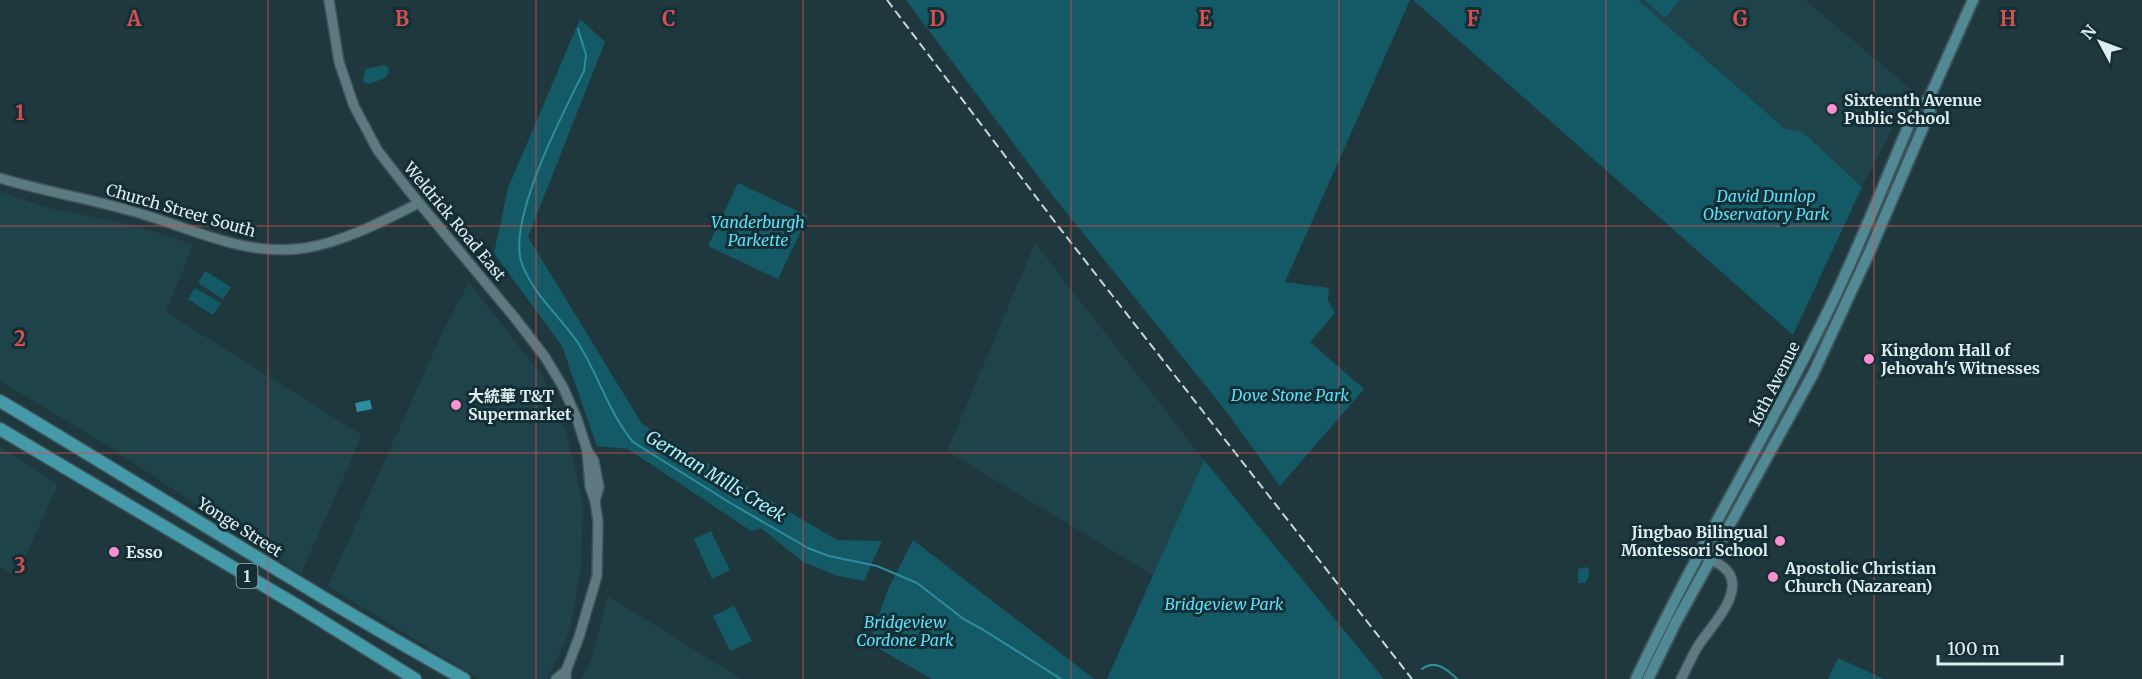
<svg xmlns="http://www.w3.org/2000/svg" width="2142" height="679" font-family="Merriweather,'Noto Sans SC',serif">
  <rect width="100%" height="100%" fill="#1e383e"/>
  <g fill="#1f434b">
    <path d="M1638,0H1805L1912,90L1862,187L1803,132L1784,128Z"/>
    <path d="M0,191L44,207L138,226L193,245L166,312L362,435L301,574L105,444L0,381Z"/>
    <path d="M1035,243L1204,460L1153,575L947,451Z"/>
    <path d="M469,283L543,377L567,434L583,504L581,570L569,633L547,679H479L328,586L447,323Z"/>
    <path d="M0,447L58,484L16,577L0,567Z"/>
    <path d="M608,596L741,679H581L591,661Z"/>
  </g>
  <g fill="#145a66">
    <path d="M906,0H1410L1285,282L1329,288L1328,300L1335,313L1310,342L1364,389L1280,486L1226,411L1053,196Z"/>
    <path d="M1413,0H1638L1784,128L1803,132L1862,187L1793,335Z"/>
    <path d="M1645,0H1680L1665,18Z"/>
    <path d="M580,19L605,42L528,237L642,424L837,540L882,541L864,581L838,576L803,562L761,528L751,531L628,449L597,446L562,346L494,253L508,188Z"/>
    <path d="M385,65L388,68L389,72L385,78L369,84L363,82L365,69Z"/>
    <path d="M738,183L808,216L778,279L708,246Z"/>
    <path d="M205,271L231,287L223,299L198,283Z"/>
    <path d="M195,288L221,303L213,315L188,299Z"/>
    <path d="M1204,460L1384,679H1107Z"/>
    <path d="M711,531L730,570L712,579L694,539Z"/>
    <path d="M913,540L1094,679H932L869,643L889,587Z"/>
    <path d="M1587,567C1591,572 1589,579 1585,583H1578V569Z"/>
    <path d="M734,606L752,641L730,651L713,616Z"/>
    <path d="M1838,658L1884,679H1828Z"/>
  </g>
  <path fill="#2d8d9f" d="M370,400L372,409L357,412L355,403Z"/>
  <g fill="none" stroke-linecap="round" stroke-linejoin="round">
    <g stroke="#2d8d9f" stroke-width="2">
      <path d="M578,29L586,55L584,71C564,111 506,221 522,264C534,296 562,318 580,346C600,379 608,411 633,442L732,504L808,548L829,556L877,566L917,583L965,620L982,629L1061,679"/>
      <path d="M1422,669C1435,659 1447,669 1457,679"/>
    </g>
    <defs>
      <g id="tertiary">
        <path d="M329,0L339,62L354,106L378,151L410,192L515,318L545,357L563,387L577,419L587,450L594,461L599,487L595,501"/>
        <path d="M0,178C42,191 86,198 128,210C186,225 243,258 305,248C344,242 383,221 419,203"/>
        <path d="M556,679L566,671"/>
        <path d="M566,679V671L579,637L597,576L598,522L595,501L590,487L587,450"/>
        <path d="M1681,679C1687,668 1692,656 1698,646C1709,629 1736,602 1732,581C1730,568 1717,563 1706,557"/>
      </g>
      <g id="secondary">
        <path d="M1636,679C1695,553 1768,434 1829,309C1862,242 1888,172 1918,104L1928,101"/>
        <path d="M1648,679L1676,622L1813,374L1870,251L1930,111L1928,101L1973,0"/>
      </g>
      <g id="primary">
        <path d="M0,401C155,493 306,591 464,679"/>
        <path d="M0,429L298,606L415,679"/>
      </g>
    </defs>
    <use href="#tertiary" stroke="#3d555a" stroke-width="12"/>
    <use href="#secondary" stroke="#3d555a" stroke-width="14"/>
    <use href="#primary" stroke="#3d555a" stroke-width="15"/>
    <use href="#tertiary" stroke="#5d7a80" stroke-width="9"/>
    <use href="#secondary" stroke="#518a95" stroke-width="10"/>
    <use href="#primary" stroke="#459aaa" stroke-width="12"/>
    <path stroke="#c7d7da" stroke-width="2" stroke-dasharray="9 4.5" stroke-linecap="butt" d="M887,0L1058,226L1412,679"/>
  </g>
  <path fill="none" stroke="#d84f50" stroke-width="1.5" stroke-opacity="0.55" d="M268,0V679M536,0V679M803,0V679M1071,0V679M1339,0V679M1606,0V679M1874,0V679M0,226H2142M0,453H2142"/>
  <g fill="#f790ce" stroke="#132e34" stroke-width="2">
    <circle cx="1832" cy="109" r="6"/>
    <circle cx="1869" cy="359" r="6"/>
    <circle cx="456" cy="405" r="6"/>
    <circle cx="1780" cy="541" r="6"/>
    <circle cx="114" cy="552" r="6"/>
    <circle cx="1773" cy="577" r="6"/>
  </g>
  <g text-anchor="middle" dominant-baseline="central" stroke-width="6" stroke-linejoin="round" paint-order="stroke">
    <rect fill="#132e34" stroke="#a1b4b8" stroke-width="1.5" x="236.5" y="564" width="21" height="24" rx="4.5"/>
    <g font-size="15" font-weight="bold" fill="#deedf0">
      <text x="247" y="576">1</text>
    </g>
    <g font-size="16" font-weight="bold" fill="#deedf0" stroke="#132e34" text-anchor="start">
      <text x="1844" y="100">Sixteenth Avenue<tspan x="1844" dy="18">Public School</tspan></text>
      <text x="1881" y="350">Kingdom Hall of<tspan x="1881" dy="18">Jehovah's Witnesses</tspan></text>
      <text x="468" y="396">大統華 T&amp;T<tspan x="468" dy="18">Supermarket</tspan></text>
      <text x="1768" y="532" text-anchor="end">Jingbao Bilingual<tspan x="1768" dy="18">Montessori School</tspan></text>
      <text x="126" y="552">Esso</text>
      <text x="1785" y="568">Apostolic Christian<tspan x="1785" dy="18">Church (Nazarean)</tspan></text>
    </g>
    <g font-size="16" font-style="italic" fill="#5be0fa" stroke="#132e34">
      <text x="1766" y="196">David Dunlop<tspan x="1766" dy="18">Observatory Park</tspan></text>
      <text x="758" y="222">Vanderburgh<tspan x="758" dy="18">Parkette</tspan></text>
      <text x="1290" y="395">Dove Stone Park</text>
      <text x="1224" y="604">Bridgeview Park</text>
      <text x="905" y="622">Bridgeview<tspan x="905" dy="18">Cordone Park</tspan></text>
    </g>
    <g font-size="16" fill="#deedf0" stroke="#132e34">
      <text transform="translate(181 210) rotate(16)">Church Street South</text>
      <text transform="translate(455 221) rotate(50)">Weldrick Road East</text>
      <text transform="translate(1774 384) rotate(-63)">16th Avenue</text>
      <text transform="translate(240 527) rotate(32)">Yonge Street</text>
    </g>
    <g font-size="18" font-style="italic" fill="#aaf0ff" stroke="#132e34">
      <text transform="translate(716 476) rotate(31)">German Mills Creek</text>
    </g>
  </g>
  <g font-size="20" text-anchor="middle" font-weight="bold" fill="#d84f50" stroke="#132e34" stroke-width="6" stroke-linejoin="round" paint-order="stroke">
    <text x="134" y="26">A</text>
    <text x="402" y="26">B</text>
    <text x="669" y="26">C</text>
    <text x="937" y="26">D</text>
    <text x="1205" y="26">E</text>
    <text x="1473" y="26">F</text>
    <text x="1740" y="26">G</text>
    <text x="2008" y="26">H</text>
    <text x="20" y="120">1</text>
    <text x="20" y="346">2</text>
    <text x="20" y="573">3</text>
  </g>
  <g transform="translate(2100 42) rotate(311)" stroke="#132e34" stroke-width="4.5" paint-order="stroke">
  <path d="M0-4.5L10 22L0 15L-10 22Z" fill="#deedf0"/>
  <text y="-9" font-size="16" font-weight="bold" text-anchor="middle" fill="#deedf0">N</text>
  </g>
  <path d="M1938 655v9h124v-9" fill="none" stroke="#deedf0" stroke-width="3"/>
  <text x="1947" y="655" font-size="18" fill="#deedf0" stroke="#132e34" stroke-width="4.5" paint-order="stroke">100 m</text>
</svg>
